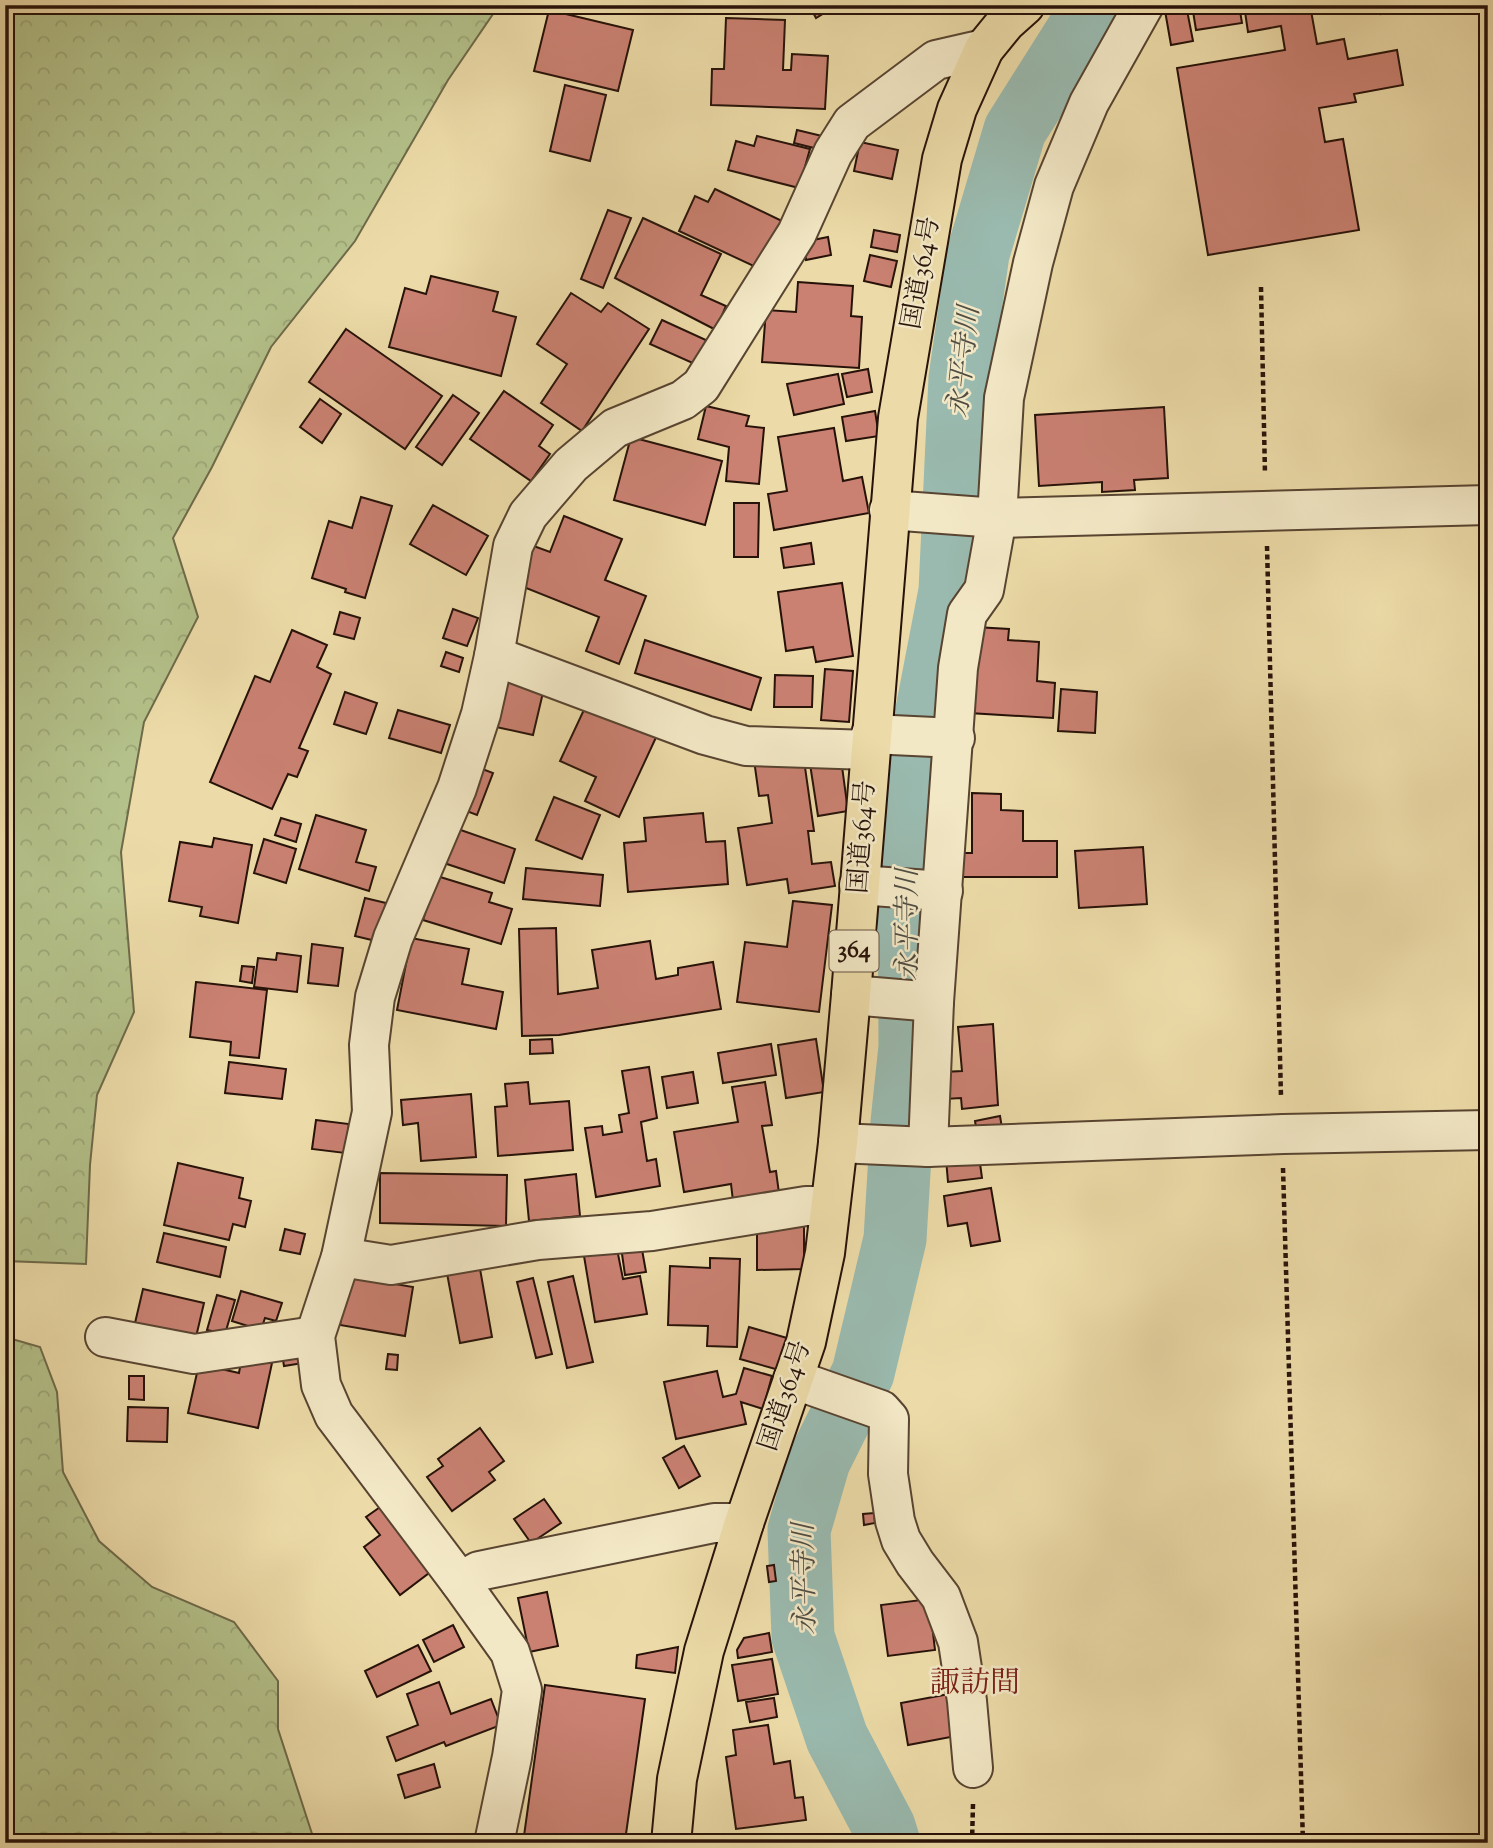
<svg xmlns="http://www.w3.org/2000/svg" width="1493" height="1848" font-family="'Sorts Mill Goudy','Noto Serif JP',serif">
  <defs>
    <pattern id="forest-crowns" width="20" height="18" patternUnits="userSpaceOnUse" patternTransform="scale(1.75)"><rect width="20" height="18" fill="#b4c18a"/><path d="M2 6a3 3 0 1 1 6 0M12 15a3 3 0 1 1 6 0" fill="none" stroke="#9ba576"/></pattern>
  </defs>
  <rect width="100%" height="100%" fill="#ecdba8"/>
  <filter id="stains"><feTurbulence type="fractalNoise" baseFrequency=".00286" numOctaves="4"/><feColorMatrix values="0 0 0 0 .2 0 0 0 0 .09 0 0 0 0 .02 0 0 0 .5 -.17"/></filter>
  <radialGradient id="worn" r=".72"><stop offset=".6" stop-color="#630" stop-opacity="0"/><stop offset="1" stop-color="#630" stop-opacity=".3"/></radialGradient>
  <g fill="url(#forest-crowns)" stroke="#6e6a4a" stroke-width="2">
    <path d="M5,5H493L495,11L448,80L355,241L271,347L212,467L173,538L198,617L144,722L121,852L134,1012L97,1095L90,1165L86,1264L5,1261Z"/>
    <path d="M5,1337L40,1347L57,1392L63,1472L99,1541L152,1587L234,1622L278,1681V1729L315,1843H5Z"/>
  </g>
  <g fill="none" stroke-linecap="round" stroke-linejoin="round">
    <path stroke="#9abaaf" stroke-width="63" d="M889,1843L884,1827L837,1738L803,1637L799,1530L819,1461L863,1373L895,1239L902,1122L910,1047L909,856L917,762L950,591L960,378L978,254L1015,130L1094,5"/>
  </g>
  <g fill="#ca8172" stroke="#271209" stroke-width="2">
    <path d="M809,5H837L816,18Z"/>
    <path d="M1164,5H1186L1193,41L1171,45Z"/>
    <path d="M1192,5H1239L1242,23L1196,30Z"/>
    <path d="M1244,5H1310L1317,44L1344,39L1348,59L1397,50L1403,85L1354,94L1356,102L1319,108L1325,142L1343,139L1359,230L1208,255L1177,68L1285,50L1281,26L1248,32Z"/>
    <path d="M1380,5H1428L1381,14Z"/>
    <path d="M549,10L633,30L618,91L534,71Z"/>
    <path d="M726,18L785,20L783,70H791L792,54L828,56L825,109L711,105L712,69H724Z"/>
    <path d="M565,85L606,95L590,161L550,151Z"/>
    <path d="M797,130L822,136L818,149L794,143Z"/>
    <path d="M757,136L810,149L799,188L728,170L736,141L754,146Z"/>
    <path d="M860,142L898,150L892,179L854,171Z"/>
    <path d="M715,189L782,221L760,269L679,231L695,196L708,202Z"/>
    <path d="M608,210L631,218L603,288L581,279Z"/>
    <path d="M643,218L721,254L701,295L726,306L716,330L615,278Z"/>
    <path d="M874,230L900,235L897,252L871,247Z"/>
    <path d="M828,237L831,255L806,260L803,242Z"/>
    <path d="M870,255L897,261L891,287L864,281Z"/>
    <path d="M431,276L498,292L493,311L516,317L501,376L389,347L405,288L426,294Z"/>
    <path d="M798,282L853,286L851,316L862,317L859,368L762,362L766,310L796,312Z"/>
    <path d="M571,293L601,312L608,303L649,329L582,431L541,403L567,364L537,344Z"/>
    <path d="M662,320L708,341L697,365L650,344Z"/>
    <path d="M346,329L442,396L405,449L309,382Z"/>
    <path d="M868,369L872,392L847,397L842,374Z"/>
    <path d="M838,374L844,404L794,415L787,384Z"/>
    <path d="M504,391L553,425L539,446L550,454L531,481L470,439Z"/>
    <path d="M453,395L479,413L442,465L416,447Z"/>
    <path d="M320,399L341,414L322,443L300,427Z"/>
    <path d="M706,406L749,416L746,426L764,428L759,484L726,481L729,447L698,439Z"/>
    <path d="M1164,407L1168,478L1134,480L1135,490L1102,492V482L1039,486L1035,415Z"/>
    <path d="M875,411L879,436L846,441L842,417Z"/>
    <path d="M834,428L843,481L862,477L869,513L774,530L768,494L787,491L778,437Z"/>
    <path d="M631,437L722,461L705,525L614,500Z"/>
    <path d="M361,497L392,506L365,598L345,592L346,589L312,578L329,521L352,528Z"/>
    <path d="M734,503H759L758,557H734Z"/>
    <path d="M433,505L488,536L466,575L410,544Z"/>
    <path d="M564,516L622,539L605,580L646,596L619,664L586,651L599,617L516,584L531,545L550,552Z"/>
    <path d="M811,543L814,564L784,568L781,548Z"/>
    <path d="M842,583L853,656L816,662L813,647L786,651L778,592Z"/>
    <path d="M453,609L478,618L467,646L443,638Z"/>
    <path d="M340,612L360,618L354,639L334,634Z"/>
    <path d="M975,627L1009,629L1008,640L1039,642L1037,681L1055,683L1053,718L969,713Z"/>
    <path d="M292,630L327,645L317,667L331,674L299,748L308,751L297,777L288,774L272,809L210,782L255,676L270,682Z"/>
    <path d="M645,640L761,678L751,710L635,673Z"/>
    <path d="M446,652L463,658L459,672L441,666Z"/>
    <path d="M825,669L853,671L849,722L821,720Z"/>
    <path d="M508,675L545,684L533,735L496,727Z"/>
    <path d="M775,675L813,676L812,707H774Z"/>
    <path d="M1061,689L1097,692L1095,733L1058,731Z"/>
    <path d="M345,692L377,703L366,734L334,724Z"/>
    <path d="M589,699L659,731L619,817L585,801L596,777L560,761Z"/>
    <path d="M398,710L450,725L441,753L389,738Z"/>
    <path d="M803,753L814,831H808L812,864L831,862L835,886L789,893L787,879L747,885L738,828L772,823L768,795L759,796L754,760Z"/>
    <path d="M841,759L848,811L818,816L810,764Z"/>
    <path d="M477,767L493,773L477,815L461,809Z"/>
    <path d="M972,793L1001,794V810L1023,811V841H1057V877H960V853H972Z"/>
    <path d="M554,797L600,815L582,859L536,840Z"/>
    <path d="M703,813L706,842L725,841L728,884L628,892L624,843L646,841L644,818Z"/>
    <path d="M316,815L366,830L356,862L376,867L369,891L299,869Z"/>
    <path d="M281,818L301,824L296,842L275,835Z"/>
    <path d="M455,828L515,849L504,883L444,863Z"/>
    <path d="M214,838L252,845L238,923L200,916L202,907L169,901L180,842L212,847Z"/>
    <path d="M264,839L296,849L286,883L254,873Z"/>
    <path d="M1143,847L1147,904L1079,908L1075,851Z"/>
    <path d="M526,868L603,875L600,906L523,899Z"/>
    <path d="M437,876L492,893L489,902L512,909L501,944L423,920Z"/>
    <path d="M365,898L386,903L376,941L355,936Z"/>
    <path d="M793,901L832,905L819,1012L737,1002L745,942L787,947Z"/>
    <path d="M556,928L558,994L598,988L592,950L650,941L656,979L678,975V968L713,962L721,1009L559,1035L522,1036L519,929Z"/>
    <path d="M411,938L469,949L462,984L503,992L496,1029L397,1010Z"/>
    <path d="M312,944L343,948L338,986L308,983Z"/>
    <path d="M277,953L301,956L297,992L254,987L258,958L276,960Z"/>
    <path d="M242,966L254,967L252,983L240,981Z"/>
    <path d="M196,982L267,990L259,1058L230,1055L231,1042L190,1037Z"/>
    <path d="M993,1024L998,1105L962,1109L961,1098L945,1099L943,1072L962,1071L958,1027Z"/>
    <path d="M552,1039L553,1053L530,1054V1040Z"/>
    <path d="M816,1039L824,1092L786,1098L778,1045Z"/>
    <path d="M771,1044L776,1075L723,1083L718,1053Z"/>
    <path d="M229,1062L286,1069L282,1099L225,1093Z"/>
    <path d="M649,1067L657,1118L641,1122L647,1161L656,1159L660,1186L596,1197L585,1128L602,1126L603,1135L622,1132L619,1115L629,1113L622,1071Z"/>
    <path d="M693,1072L698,1103L667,1108L662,1077Z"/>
    <path d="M528,1082L530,1104L569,1101L573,1150L498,1156L495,1107L507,1106L505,1084Z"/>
    <path d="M765,1082L772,1125L762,1126L770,1172L776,1171L779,1193L733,1201L731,1184L684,1192L674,1132L738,1122L732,1087Z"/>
    <path d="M471,1094L476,1157L421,1161L418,1123L403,1125L401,1100Z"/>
    <path d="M1000,1116L1002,1128L977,1133L975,1121Z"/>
    <path d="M316,1120L349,1124L345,1153L312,1149Z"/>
    <path d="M979,1156L982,1178L948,1182L946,1159Z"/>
    <path d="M178,1163L243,1178L239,1198L251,1201L245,1227L233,1224L229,1240L164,1225Z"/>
    <path d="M380,1173L507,1175L506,1226L380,1223Z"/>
    <path d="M576,1174L580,1216L529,1221L525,1180Z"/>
    <path d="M991,1188L1000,1241L971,1246L967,1223L948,1226L944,1196Z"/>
    <path d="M757,1226H804V1269L757,1270Z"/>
    <path d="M285,1229L305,1234L300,1254L280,1250Z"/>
    <path d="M164,1233L226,1247L220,1277L157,1262Z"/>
    <path d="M616,1244L623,1279L640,1276L647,1314L595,1322L583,1250Z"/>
    <path d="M641,1244L646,1272L625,1275L621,1247Z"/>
    <path d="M710,1258L740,1259L737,1347L707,1346L708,1326L668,1325L670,1266L710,1268Z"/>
    <path d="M479,1263L492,1337L460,1343L446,1268Z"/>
    <path d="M348,1276L413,1287L405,1336L340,1325Z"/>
    <path d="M573,1276L593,1362L567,1368L548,1282Z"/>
    <path d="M533,1278L552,1354L536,1358L517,1282Z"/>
    <path d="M143,1289L204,1303L196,1337L135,1323Z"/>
    <path d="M241,1291L282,1303L276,1321L265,1318L261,1330L232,1321Z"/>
    <path d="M217,1295L235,1300L225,1334L207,1330Z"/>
    <path d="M749,1327L787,1338L779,1370L740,1359Z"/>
    <path d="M300,1346L303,1363L284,1366L281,1348Z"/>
    <path d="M388,1354L398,1355L397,1370L386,1369Z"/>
    <path d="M242,1356L272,1363L258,1428L188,1413L199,1364L239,1373Z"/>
    <path d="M744,1368L772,1376L763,1409L741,1402L746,1424L676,1439L664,1382L717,1371L723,1397L736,1394Z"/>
    <path d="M129,1376H144V1400L129,1399Z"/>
    <path d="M128,1407L168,1408L167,1442L127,1441Z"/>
    <path d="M480,1428L504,1461L489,1472L495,1480L452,1511L427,1477L443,1466L438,1459Z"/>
    <path d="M684,1446L700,1476L679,1488L663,1458Z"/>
    <path d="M544,1499L561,1523L531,1543L514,1519Z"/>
    <path d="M383,1505L433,1570L400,1595L364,1547L380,1535L366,1517Z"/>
    <path d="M874,1513L875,1523L864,1525L863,1514Z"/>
    <path d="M774,1565L776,1581L769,1582L767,1566Z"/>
    <path d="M547,1592L558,1646L529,1652L518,1598Z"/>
    <path d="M929,1599L935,1650L888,1656L881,1605Z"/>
    <path d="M453,1625L464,1647L434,1662L423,1640Z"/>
    <path d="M769,1633L772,1652L738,1658L737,1650L744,1638Z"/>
    <path d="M418,1645L431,1671L377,1697L365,1671Z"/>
    <path d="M678,1647L675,1673L636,1668L637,1655Z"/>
    <path d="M772,1659L778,1694L738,1701L732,1665Z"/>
    <path d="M439,1682L451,1714L491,1699L501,1725L446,1746L444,1742L396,1761L387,1737L418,1725L407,1694Z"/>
    <path d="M545,1685L645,1699L626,1834L633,1835L631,1843H523Z"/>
    <path d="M949,1694L956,1736L908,1745L901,1703Z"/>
    <path d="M774,1698L777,1717L750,1722L746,1702Z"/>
    <path d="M768,1725L774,1764L790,1761L795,1798L803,1797L806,1820L736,1829L726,1757L736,1755L733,1730Z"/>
    <path d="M434,1764L440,1787L405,1798L398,1775Z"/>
  </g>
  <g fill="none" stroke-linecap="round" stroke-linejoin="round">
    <defs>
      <g id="minor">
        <path d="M889,510L997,518L1488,505"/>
        <path d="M494,656L705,735L746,746L870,750"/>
        <path d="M871,734L955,738"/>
        <path d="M859,885L943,891"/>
        <path d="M851,995L934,1002"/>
        <path d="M838,1143L928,1147L1283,1134L1488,1130"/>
        <path d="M928,1147L934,1002L958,668L967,614L984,590L997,518L1004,398L1033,263L1054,186L1089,103L1144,5"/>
        <path d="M341,1257L391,1265L538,1240L652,1231L806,1206H830"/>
        <path d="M105,1337L194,1354L315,1336"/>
        <path d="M793,1379L881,1410L889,1419L888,1474L895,1521L901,1540L915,1563L941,1597L958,1642L967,1701L973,1768"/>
        <path d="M460,1582L479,1571L714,1523H744"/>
        <path d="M494,1843L512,1757L522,1690L510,1652L460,1582L334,1415L321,1385L315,1336L341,1257L372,1112L369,1045L375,997L393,938L457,788L481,714L494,656L513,546L528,515L571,465L615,428L683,400L701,386L797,233L833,153L852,123L936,60L984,49"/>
      </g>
      <path id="highway" d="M671,1843L677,1779L704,1651L744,1523L806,1342L825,1253L838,1143L851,995L898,418L942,159L957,109L984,49L1006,22L1025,5"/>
    </defs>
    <use href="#minor" stroke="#584431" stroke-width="42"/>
    <use href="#highway" stroke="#271209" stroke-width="42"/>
    <g stroke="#271209" stroke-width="4.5" stroke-dasharray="5 3.5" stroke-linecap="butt">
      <path d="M1261,287L1265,474"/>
      <path d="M1267,546L1281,1097"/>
      <path d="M1283,1168L1303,1843"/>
      <path d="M972,1843L973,1804"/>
    </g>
    <use href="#minor" stroke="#f3e8c6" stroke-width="38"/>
    <use href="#highway" stroke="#ecdba8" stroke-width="38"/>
  </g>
  <g text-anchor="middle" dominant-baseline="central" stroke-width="5" stroke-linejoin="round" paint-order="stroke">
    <rect fill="#f3e8c6" stroke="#645242" stroke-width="2" x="829.5" y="930.5" width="49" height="41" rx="5"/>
    <g font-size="24" font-weight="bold" fill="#271209">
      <text x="854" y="951">364</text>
    </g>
    <g font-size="26" fill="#271209" stroke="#f3e8c6">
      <text transform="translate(922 273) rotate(-80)">国道364号</text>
      <text transform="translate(863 837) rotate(-86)">国道364号</text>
      <text transform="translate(786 1396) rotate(-72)">国道364号</text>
    </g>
    <g font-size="28" font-style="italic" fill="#4f4d43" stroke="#f3e8c6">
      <text transform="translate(965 362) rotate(-84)">永平寺川</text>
      <text transform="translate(909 925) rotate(-90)">永平寺川</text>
      <text transform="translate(806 1579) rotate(-91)">永平寺川</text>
    </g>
    <g font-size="30" fill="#7a1f14" stroke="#f3e8c6">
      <text x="975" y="1684">諏訪間</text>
    </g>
  </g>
  <rect width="1493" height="1848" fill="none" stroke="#ecdba8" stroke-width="28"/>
  <rect x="7" y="7" width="1479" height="1834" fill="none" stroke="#271209" stroke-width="3.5"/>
  <rect x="14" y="14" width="1465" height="1820" fill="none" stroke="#271209" stroke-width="2"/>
  <rect width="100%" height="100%" filter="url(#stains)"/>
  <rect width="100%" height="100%" fill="url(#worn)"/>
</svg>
